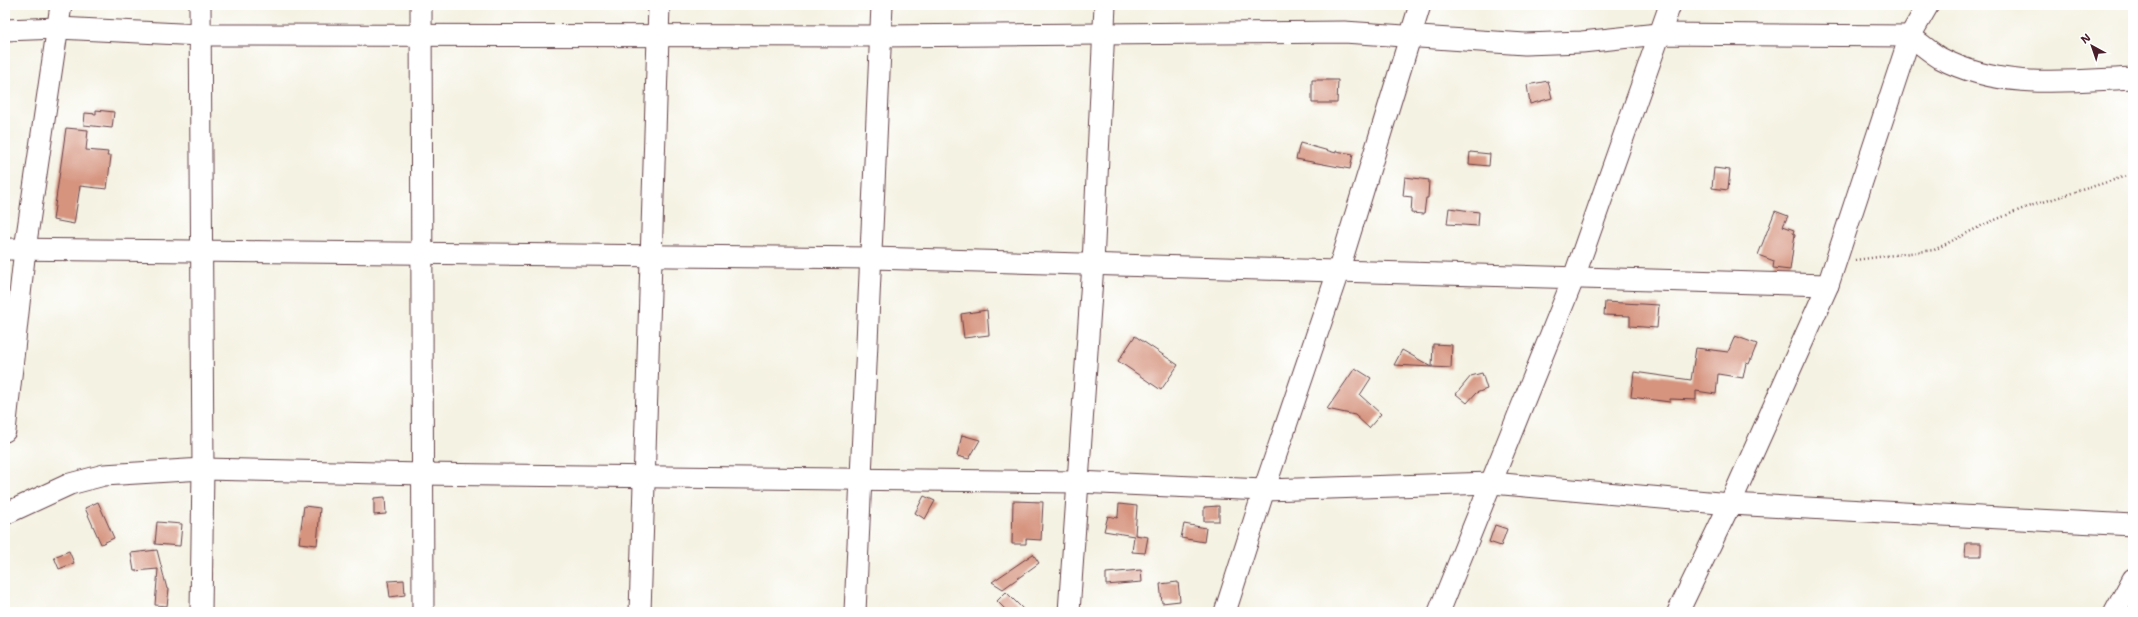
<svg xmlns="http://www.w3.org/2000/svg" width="2138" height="617" font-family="'Shantell Sans',sans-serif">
  <rect width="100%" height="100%" fill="#fff"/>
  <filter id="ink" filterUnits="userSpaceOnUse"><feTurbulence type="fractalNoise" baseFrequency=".025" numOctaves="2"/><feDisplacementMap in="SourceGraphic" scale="8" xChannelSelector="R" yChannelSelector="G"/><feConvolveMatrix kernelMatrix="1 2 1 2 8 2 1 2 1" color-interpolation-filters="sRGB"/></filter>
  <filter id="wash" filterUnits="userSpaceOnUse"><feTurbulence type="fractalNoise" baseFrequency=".012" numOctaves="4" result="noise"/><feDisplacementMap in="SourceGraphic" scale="16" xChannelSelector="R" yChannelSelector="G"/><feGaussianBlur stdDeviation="0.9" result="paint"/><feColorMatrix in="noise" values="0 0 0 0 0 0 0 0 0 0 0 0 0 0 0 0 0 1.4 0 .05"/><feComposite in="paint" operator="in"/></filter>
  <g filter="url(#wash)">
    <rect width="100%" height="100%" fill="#f4f2e2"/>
    <g id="blocks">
      <g fill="#d6947f">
        <path d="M1312,80H1338L1337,103H1312Z"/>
        <path d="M1548,81L1552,98L1530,104L1527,85Z"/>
        <path d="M96,110L114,112L112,128L84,125L85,113L96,114Z"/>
        <path d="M66,128L88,130L86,150L108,152L107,156H111L107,189L80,186L74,224L53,220Z"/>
        <path d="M1300,143L1336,153V151L1353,154L1350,169L1296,159Z"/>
        <path d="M1470,152L1490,154L1489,166L1469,164Z"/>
        <path d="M1714,168L1730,170L1728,190L1712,188Z"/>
        <path d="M1405,177L1429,180L1428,198H1426L1424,214L1411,213L1412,197L1403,196Z"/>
        <path d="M1449,208L1479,212L1478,226L1447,224Z"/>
        <path d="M1775,211L1788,216L1783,226L1794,230L1793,233L1795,234L1790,270L1773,268L1774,261L1758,255Z"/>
        <path d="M1605,302L1659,305L1657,328L1630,326V316L1604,315Z"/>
        <path d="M987,310L989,335L964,338L961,314Z"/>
        <path d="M1135,336L1178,365L1161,390L1118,361Z"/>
        <path d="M1735,336L1757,344L1749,364L1746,363L1743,378L1718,374L1716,394L1696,391V400L1670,399V402L1631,397L1634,372L1691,380L1696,348L1728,352Z"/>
        <path d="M1433,344L1452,345L1451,368L1432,367Z"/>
        <path d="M1402,350L1411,355L1432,367L1394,365Z"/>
        <path d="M1355,368L1371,378L1360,395L1381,414L1369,428L1355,415L1327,409Z"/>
        <path d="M1482,373L1487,389L1476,393L1467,403L1456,394L1471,376Z"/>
        <path d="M962,435L980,440L969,459L957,456Z"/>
        <path d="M924,496L935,501L925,519L915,513Z"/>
        <path d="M385,497L386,514L374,515V498Z"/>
        <path d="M1013,501L1043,502L1041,540L1026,539V544H1012Z"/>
        <path d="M98,502L114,538L101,544L85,508Z"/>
        <path d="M1119,504L1137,506L1135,535L1148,537L1145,553L1132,552L1134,536L1104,531L1108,516L1117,518L1118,516Z"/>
        <path d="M304,506L320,508L317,545L299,543Z"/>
        <path d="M1219,506V521H1204V507Z"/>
        <path d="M157,522L182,524L180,546L155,544Z"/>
        <path d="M1184,524L1206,528L1204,542L1181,538Z"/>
        <path d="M1495,525L1507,529L1501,546L1489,542Z"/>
        <path d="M1966,543H1981V556H1965Z"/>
        <path d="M157,550L167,589H169L167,606L155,605L158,569L134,571L131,553Z"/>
        <path d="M69,551L74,563L59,569L54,557Z"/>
        <path d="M1033,554L1039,563L1003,589L992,582Z"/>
        <path d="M1141,570L1142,582L1106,585V573Z"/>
        <path d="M404,580L405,595L390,597L388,581Z"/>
        <path d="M1178,582L1180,601L1162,603L1160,584Z"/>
        <path d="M1006,592L1026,612H1008L997,601Z"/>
      </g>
    </g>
  </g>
  <g filter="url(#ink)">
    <use href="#blocks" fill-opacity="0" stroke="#643f46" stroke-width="1"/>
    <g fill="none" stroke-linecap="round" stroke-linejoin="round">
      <defs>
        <g id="minor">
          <path d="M200,5L203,469L201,612"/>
          <path d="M421,5L423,612"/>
          <path d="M5,30L58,28L200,35L880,36L1344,32L1525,44L1582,42L1658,34L1910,36C1920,43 1930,52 1940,58C2000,90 2068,81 2133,78"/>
          <path d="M5,249L872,258L1828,285"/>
          <path d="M5,431L25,249L61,5"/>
          <path d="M5,514L70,484L104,475L203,469L422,474L1077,482L1264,490L1492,483L1730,504L2133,525"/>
          <path d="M640,612L659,5"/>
          <path d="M855,612L882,5"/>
          <path d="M1069,612L1093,264L1105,5"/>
          <path d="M1225,612L1264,490L1338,272L1420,5"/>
          <path d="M1439,612L1574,277L1670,5"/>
          <path d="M1678,612L1730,504L1828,285L1910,36L1928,5"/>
          <path d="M2115,612L2133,579"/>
        </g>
      </defs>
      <use href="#minor" stroke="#643f46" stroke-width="23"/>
      <path stroke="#643f46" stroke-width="2.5" stroke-dasharray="1 3" stroke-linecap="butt" d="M1855,260L1934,250L1985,224L2027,207L2133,174"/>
      <use href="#minor" stroke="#fff" stroke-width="21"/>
    </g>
  </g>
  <rect width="2138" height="617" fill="none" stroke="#fff" stroke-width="20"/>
  <g transform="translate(2092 46) rotate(320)" stroke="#ffffff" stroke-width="3" paint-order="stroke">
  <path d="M0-3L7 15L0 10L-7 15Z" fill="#4a1f2b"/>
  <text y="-6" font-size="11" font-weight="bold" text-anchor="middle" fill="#4a1f2b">N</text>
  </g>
</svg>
